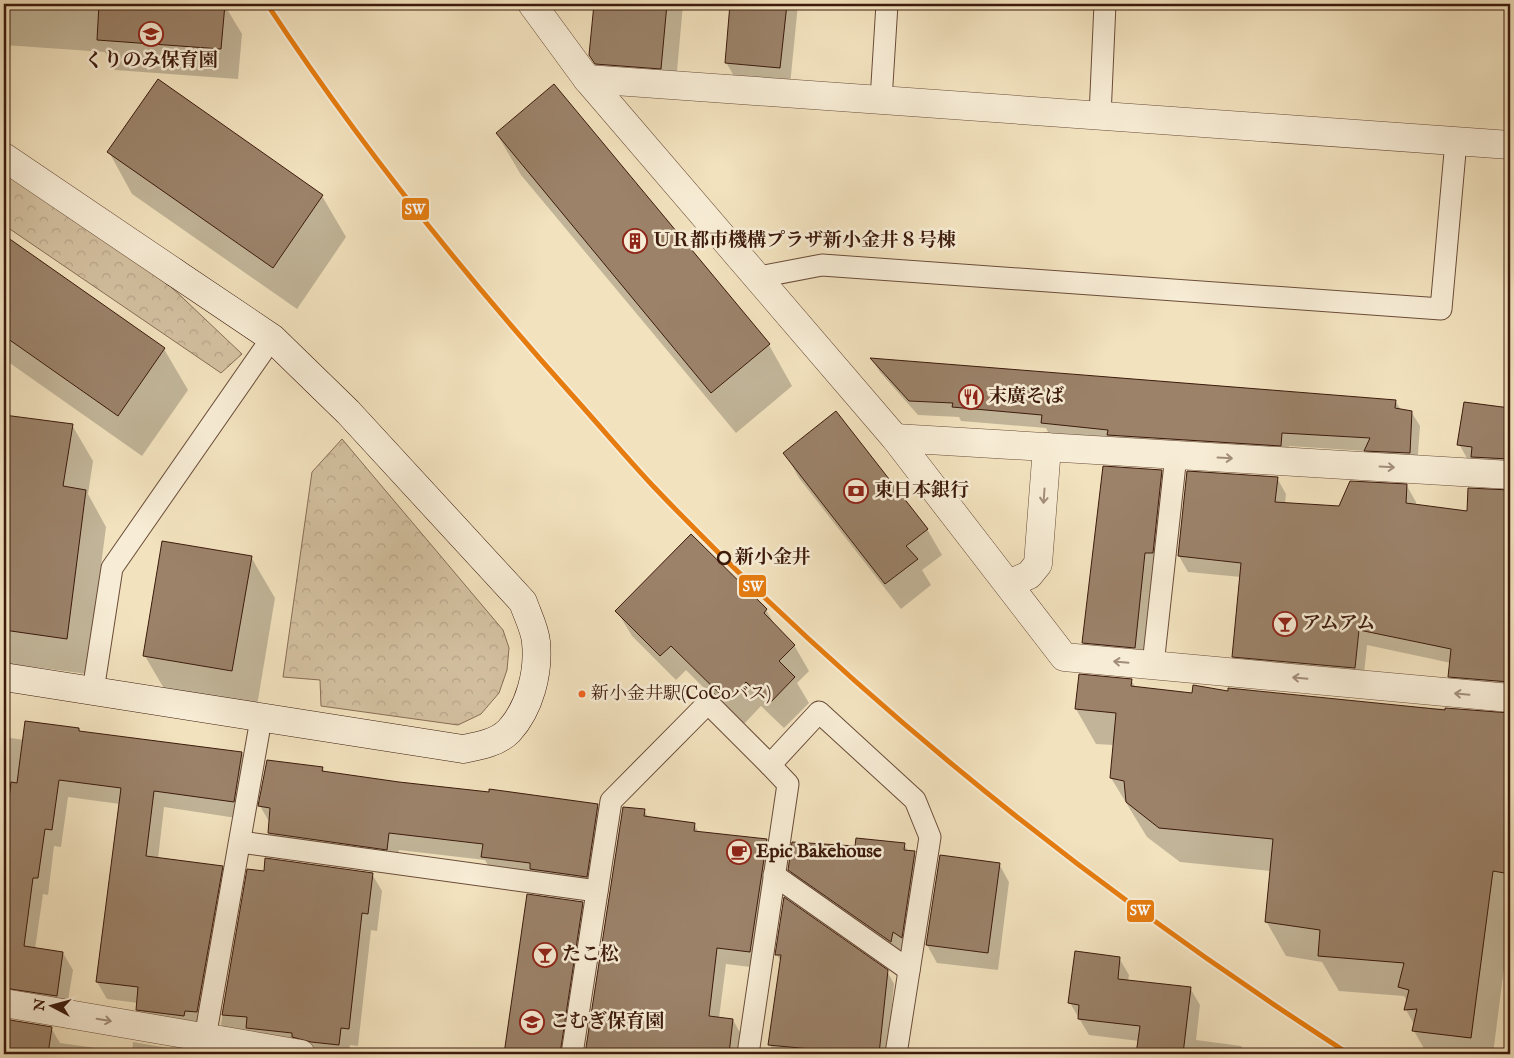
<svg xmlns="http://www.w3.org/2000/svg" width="1514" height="1058" font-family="'IM FELL English','Noto Serif JP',serif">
  <defs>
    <pattern id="forest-crowns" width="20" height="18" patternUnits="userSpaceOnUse" patternTransform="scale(1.25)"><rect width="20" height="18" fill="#d3c0a0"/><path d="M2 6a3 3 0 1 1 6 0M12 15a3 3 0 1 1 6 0" fill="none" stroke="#b6a489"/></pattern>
  </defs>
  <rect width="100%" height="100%" fill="#f2e2be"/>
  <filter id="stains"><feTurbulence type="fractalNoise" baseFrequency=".004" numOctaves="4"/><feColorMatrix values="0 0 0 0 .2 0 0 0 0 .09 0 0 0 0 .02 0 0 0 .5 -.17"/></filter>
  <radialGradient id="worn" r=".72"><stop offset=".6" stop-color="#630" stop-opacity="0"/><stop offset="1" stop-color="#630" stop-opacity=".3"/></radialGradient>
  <g fill="url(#forest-crowns)" stroke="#886d56">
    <path d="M4,173L167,283L242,354L221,373L4,225Z"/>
    <path d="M342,439L503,630L509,648L507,670L499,693L481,714L458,725L321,706L320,680L283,677L312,472Z"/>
  </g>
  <g fill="#0003">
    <path d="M4,4H224L242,34L238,79L115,70L105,52L4,45Z"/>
    <path d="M595,4H683L675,94L605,81L590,55Z"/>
    <path d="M732,4H798L790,85L736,80L726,62Z"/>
    <path d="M158,81L322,196L346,237L297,309L132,194L109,152Z"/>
    <path d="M497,134L769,345L792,386L736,433L521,175Z"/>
    <path d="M4,237L164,349L188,390L142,456L4,359Z"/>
    <path d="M872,360L1396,402L1401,410L1412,413L1420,426L1417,467L1373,464L1366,451L1289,446L1288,459L1050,436L1046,428L961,421L959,417L918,415L880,372Z"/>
    <path d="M1465,403L1510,409V476L1468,460L1459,444Z"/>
    <path d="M4,416L72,425L93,461L88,494L106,527L87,674L4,663Z"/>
    <path d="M785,453L927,529L942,555L922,570L931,585L901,609L799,478Z"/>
    <path d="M1161,471L1175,495L1148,671L1097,667L1083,643Z"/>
    <path d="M1277,478L1286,494L1285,504L1339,507L1407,486L1416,502V506L1468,512L1470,489L1510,490V698L1459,692L1450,676L1451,663L1367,645L1363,684L1242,672L1233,656L1241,577L1188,572L1179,556Z"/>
    <path d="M691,536L766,610L776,627L794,645L809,671L797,683L809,703L784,728L761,706L742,726L686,670L676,680L632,636L617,611Z"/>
    <path d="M251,557L275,598L256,712L169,697L145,656Z"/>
    <path d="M1131,680L1136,688L1193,694L1229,692L1510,714V921L1493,1054H1427L1414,1031L1415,1026L1406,1010L1408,1002L1404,996L1339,991L1322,962L1286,956L1266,921L1271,871L1180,862L1147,837L1111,778L1114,745L1096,744L1076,709Z"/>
    <path d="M79,729L80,732L242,753L252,771L243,819L164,807L158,859L222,867L232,884L205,1037L147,1027L137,1010L138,1003L107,999L97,982L120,804L68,797L61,847L54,846L48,895L43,894L35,949L63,953L73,970L66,1013L4,1009V737L24,740Z"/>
    <path d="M322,768L325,772L399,783L597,805L607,822L596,894L493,874L485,860L399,850L396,867L279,851L269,833L270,823L260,806Z"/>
    <path d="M624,808L644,810L649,818L694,824L699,833L766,840L776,856L759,968L726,964L719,1018L733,1020L742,1036L740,1054H586Z"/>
    <path d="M904,845L909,852L914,853L924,870L901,959L800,887L789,869L856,848Z"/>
    <path d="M941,856L999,864L1009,882L998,970L937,963L927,945Z"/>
    <path d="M248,871L372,874L382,891L377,931L371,930L358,1046L350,1045L349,1054H306L231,1041L221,1024Z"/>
    <path d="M528,895L582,903L591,919L570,1054H505Z"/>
    <path d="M785,899L887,971L894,984L887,1054H775L770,1045L781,962L777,955Z"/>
    <path d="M1119,958L1129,975L1128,981L1190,988L1200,1005L1196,1040L1241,1046L1246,1054H1138L1139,1041L1089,1035L1070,1003Z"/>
    <path d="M4,1020L51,1028L60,1043L132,1053L133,1042L203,1054H4Z"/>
    <path d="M910,1052L926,1054H909Z"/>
  </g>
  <g fill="#9b8269" stroke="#3c1a0c">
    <path d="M99,4H225L221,49L97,40Z"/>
    <path d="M594,4H667L661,69L595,64L589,55Z"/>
    <path d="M730,4H787L780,68L725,63Z"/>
    <path d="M158,79L323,195L273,268L107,152Z"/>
    <path d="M554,84L770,344L711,393L496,133Z"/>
    <path d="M4,235L165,348L118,416L4,336Z"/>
    <path d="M870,358L1396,400L1395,408L1412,411L1410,453L1364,451L1370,438L1282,433L1281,446L1107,435L1108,430L1041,423L1042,415L952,407L953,403L909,401Z"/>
    <path d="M1464,402L1510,408V459L1471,457L1472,447L1457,445Z"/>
    <path d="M836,411L928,529L906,546L918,559L885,584L783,453Z"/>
    <path d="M4,415L73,424L63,486L86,490L67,639L4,630Z"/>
    <path d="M1103,466L1162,470L1153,553H1145L1135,648L1082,643Z"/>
    <path d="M1187,471L1278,477L1275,502L1339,506L1350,481L1407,484L1406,503L1467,511L1468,488L1510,490V682L1448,677L1451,649L1359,630L1355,668L1232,657L1241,563L1178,556Z"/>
    <path d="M691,534L767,609L764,613L795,645L779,661L795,677L769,704L746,682L727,701L671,646L660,656L615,611Z"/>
    <path d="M162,541L252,556L232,671L143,656Z"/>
    <path d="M1079,674L1132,679L1131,686L1192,693L1193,685L1228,691V688L1445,710V708L1510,713V874L1493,871L1471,1038L1412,1031L1417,1009L1404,1010L1409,990L1398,987L1404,963L1318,956L1320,930L1265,922L1273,839L1159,828L1126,802L1124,781L1110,778L1116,713L1075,709Z"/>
    <path d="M25,721L79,728V731L242,752L234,802L154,791L146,856L223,866L197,1012L185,1011L184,1016L136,1010L138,987L96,982L121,788L59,780L52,830L45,829L38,878H33L24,946L63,952L57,996L4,988V839L11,782L17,783Z"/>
    <path d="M267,760L323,767L322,771L399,782L489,792V789L598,804L587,877L530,869V863L481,857L483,844L389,833L387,850L268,833L270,808L258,806Z"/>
    <path d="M623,807L645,809L644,816L695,823L694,831L767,839L750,952L717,948L709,1016L733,1019L729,1054H585Z"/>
    <path d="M856,838L905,843L904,850L915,851L902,938L893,932L891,942L788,870L792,842L855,846Z"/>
    <path d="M940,855L1000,863L988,953L926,945Z"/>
    <path d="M265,858L373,873L368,914L362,913L349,1029L341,1028L339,1045L311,1042L292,1037V1033L246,1028L247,1017L222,1015L247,869L264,871Z"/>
    <path d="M527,894L583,902L560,1054H504Z"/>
    <path d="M784,897L888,970L879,1054H831L832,1051L768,1045L781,955H775Z"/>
    <path d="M1075,951L1120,957L1118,979L1191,987L1183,1054H1136L1140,1026L1078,1019L1079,1005L1068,1003Z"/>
    <path d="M4,1019L52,1027L48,1054H4Z"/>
  </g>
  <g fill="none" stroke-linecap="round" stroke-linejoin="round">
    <defs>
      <g id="lane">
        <path d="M881,100L887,4"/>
        <path d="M1100,116L1105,4"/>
        <path d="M759,277L822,265L1441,309L1456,141"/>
        <path d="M1153,665L1176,455"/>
        <path d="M93,691L112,568L272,338"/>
        <path d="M240,842L597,891"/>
        <path d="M774,875L909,970"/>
        <path d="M205,1038L261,719"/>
        <path d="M572,1054L611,801L708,703L770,765L819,712L915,800L930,837L896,1054"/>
        <path d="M748,1054L788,784L770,765"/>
      </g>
      <g id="street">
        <path d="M532,4L587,79L895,438L1064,657L1510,698"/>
        <path d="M587,79L1510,145"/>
        <path d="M4,157L174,272"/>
        <path d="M895,438L1510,475"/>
        <path d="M1009,584L1029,575L1038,564L1047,447"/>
        <path d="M4,1003L301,1054"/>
      </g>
      <path id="secondary" d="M4,677L463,749C479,746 497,743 509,731C530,708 539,672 536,642C535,629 527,614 523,602L348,412L272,338L174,272"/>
    </defs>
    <use href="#lane" stroke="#6a4c38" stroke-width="23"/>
    <use href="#street" stroke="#6a4c38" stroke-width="29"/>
    <use href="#secondary" stroke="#3c1a0c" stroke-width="29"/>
    <use href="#lane" stroke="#f7ecd5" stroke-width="21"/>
    <use href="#street" stroke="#f7ecd5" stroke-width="28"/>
    <use href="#secondary" stroke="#f7ecd5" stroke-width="28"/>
    <defs>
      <path id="rail-1" d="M267,4C358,143 461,271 572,395C599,425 625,456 653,486C861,704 1096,891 1349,1054"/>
    </defs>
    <use href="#rail-1" stroke="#f7ecd5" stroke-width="9"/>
    <use href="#rail-1" stroke="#e67c0f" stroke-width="5"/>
  </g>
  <defs><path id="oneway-shaft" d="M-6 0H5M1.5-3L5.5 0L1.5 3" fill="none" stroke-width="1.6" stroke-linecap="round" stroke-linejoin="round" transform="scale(1.25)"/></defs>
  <g stroke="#a38e7b">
    <use href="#oneway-shaft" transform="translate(1225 458) rotate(3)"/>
    <use href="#oneway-shaft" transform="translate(1387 467) rotate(3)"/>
    <use href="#oneway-shaft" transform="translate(1044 496) rotate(94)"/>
    <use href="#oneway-shaft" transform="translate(1121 662) rotate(-175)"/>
    <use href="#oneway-shaft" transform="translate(1300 678) rotate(-175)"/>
    <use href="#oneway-shaft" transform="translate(1462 694) rotate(-175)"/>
    <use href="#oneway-shaft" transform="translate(104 1020) rotate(10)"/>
  </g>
  <defs>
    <symbol id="school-ring" viewBox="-11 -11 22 22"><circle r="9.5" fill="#f7ecd5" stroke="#8f2418" stroke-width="1.5"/><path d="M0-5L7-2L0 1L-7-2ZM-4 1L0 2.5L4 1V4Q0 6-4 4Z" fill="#8f2418"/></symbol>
    <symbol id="building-ring" viewBox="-11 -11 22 22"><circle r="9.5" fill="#f7ecd5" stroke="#8f2418" stroke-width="1.5"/><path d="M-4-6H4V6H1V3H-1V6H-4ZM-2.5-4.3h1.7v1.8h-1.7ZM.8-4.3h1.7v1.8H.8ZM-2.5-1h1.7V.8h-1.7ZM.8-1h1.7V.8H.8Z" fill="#8f2418"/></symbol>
    <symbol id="restaurant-ring" viewBox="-11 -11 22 22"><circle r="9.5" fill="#f7ecd5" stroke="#8f2418" stroke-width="1.5"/><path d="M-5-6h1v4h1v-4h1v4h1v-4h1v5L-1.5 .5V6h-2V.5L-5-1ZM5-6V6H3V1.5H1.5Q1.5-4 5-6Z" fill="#8f2418"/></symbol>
    <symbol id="bank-ring" viewBox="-11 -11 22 22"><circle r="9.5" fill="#f7ecd5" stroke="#8f2418" stroke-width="1.5"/><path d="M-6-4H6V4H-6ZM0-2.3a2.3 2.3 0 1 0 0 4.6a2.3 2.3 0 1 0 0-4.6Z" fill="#8f2418"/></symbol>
    <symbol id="bar-ring" viewBox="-11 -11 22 22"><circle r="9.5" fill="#f7ecd5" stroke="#8f2418" stroke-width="1.5"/><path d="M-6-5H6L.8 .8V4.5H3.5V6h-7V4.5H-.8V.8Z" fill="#8f2418"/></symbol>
    <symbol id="cafe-ring" viewBox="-11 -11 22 22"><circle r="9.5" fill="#f7ecd5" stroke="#8f2418" stroke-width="1.5"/><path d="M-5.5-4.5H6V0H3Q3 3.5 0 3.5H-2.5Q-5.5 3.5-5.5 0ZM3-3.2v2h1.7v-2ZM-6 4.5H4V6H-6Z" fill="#8f2418"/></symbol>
  </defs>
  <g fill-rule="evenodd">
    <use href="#school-ring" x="137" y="20" width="28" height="28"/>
    <use href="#building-ring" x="621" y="227" width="28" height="28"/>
    <use href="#restaurant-ring" x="957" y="383" width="28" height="28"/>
    <use href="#bank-ring" x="842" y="477" width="28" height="28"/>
    <use href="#bar-ring" x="1271" y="610" width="28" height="28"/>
    <use href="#cafe-ring" x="725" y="838" width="28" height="28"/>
    <use href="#bar-ring" x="531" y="941" width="28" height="28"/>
    <use href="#school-ring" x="518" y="1008" width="28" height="28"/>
  </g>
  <circle fill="#f7ecd5" stroke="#3c1a0c" stroke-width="2.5" cx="724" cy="558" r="6"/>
  <circle fill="#f26522" stroke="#f7ecd5" stroke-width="2" cx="582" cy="694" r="4.5"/>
  <g text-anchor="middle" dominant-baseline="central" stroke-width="5" stroke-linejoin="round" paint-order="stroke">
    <g font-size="18" fill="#3c1a0c" stroke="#f7ecd5" text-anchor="start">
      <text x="591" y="694">新小金井駅(CoCoバス)</text>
    </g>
    <g font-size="19" font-weight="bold" fill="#3c1a0c" stroke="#f7ecd5" text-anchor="start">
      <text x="151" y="61" text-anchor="middle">くりのみ保育園</text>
      <text x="652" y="241">ＵＲ都市機構プラザ新小金井８号棟</text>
      <text x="988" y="397">末廣そば</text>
      <text x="874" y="491">東日本銀行</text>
      <text x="1302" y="624">アムアム</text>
      <text x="756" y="852">Epic Bakehouse</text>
      <text x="562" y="955">たこ松</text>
      <text x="550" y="1022">こむぎ保育園</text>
    </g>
    <g font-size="19" font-weight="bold" fill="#3c1a0c" stroke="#f7ecd5" text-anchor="start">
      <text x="735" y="558">新小金井</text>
    </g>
  </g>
  <g stroke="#f7ecd5" stroke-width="2">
    <rect x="401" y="197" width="29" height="24" rx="5" fill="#e67c0f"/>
    <rect x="738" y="574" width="29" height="24" rx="5" fill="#e67c0f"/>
    <rect x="1126" y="899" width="29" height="24" rx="5" fill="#e67c0f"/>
  </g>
  <g font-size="14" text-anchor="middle" font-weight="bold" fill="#fff">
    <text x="415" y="214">SW</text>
    <text x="753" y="591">SW</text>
    <text x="1140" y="915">SW</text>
  </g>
  <rect width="1514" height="1058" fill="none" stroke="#f2e2be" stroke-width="20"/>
  <rect x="5" y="5" width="1504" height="1048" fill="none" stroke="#3c1a0c" stroke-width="2.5"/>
  <rect x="10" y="10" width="1494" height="1038" fill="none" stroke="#3c1a0c"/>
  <g transform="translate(52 1006) rotate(276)" stroke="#f7ecd5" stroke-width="4" paint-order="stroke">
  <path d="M0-4L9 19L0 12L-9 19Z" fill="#3c1a0c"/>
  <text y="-8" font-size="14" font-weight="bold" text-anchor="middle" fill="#3c1a0c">N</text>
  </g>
  <rect width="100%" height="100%" filter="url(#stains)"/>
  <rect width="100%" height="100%" fill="url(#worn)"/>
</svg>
